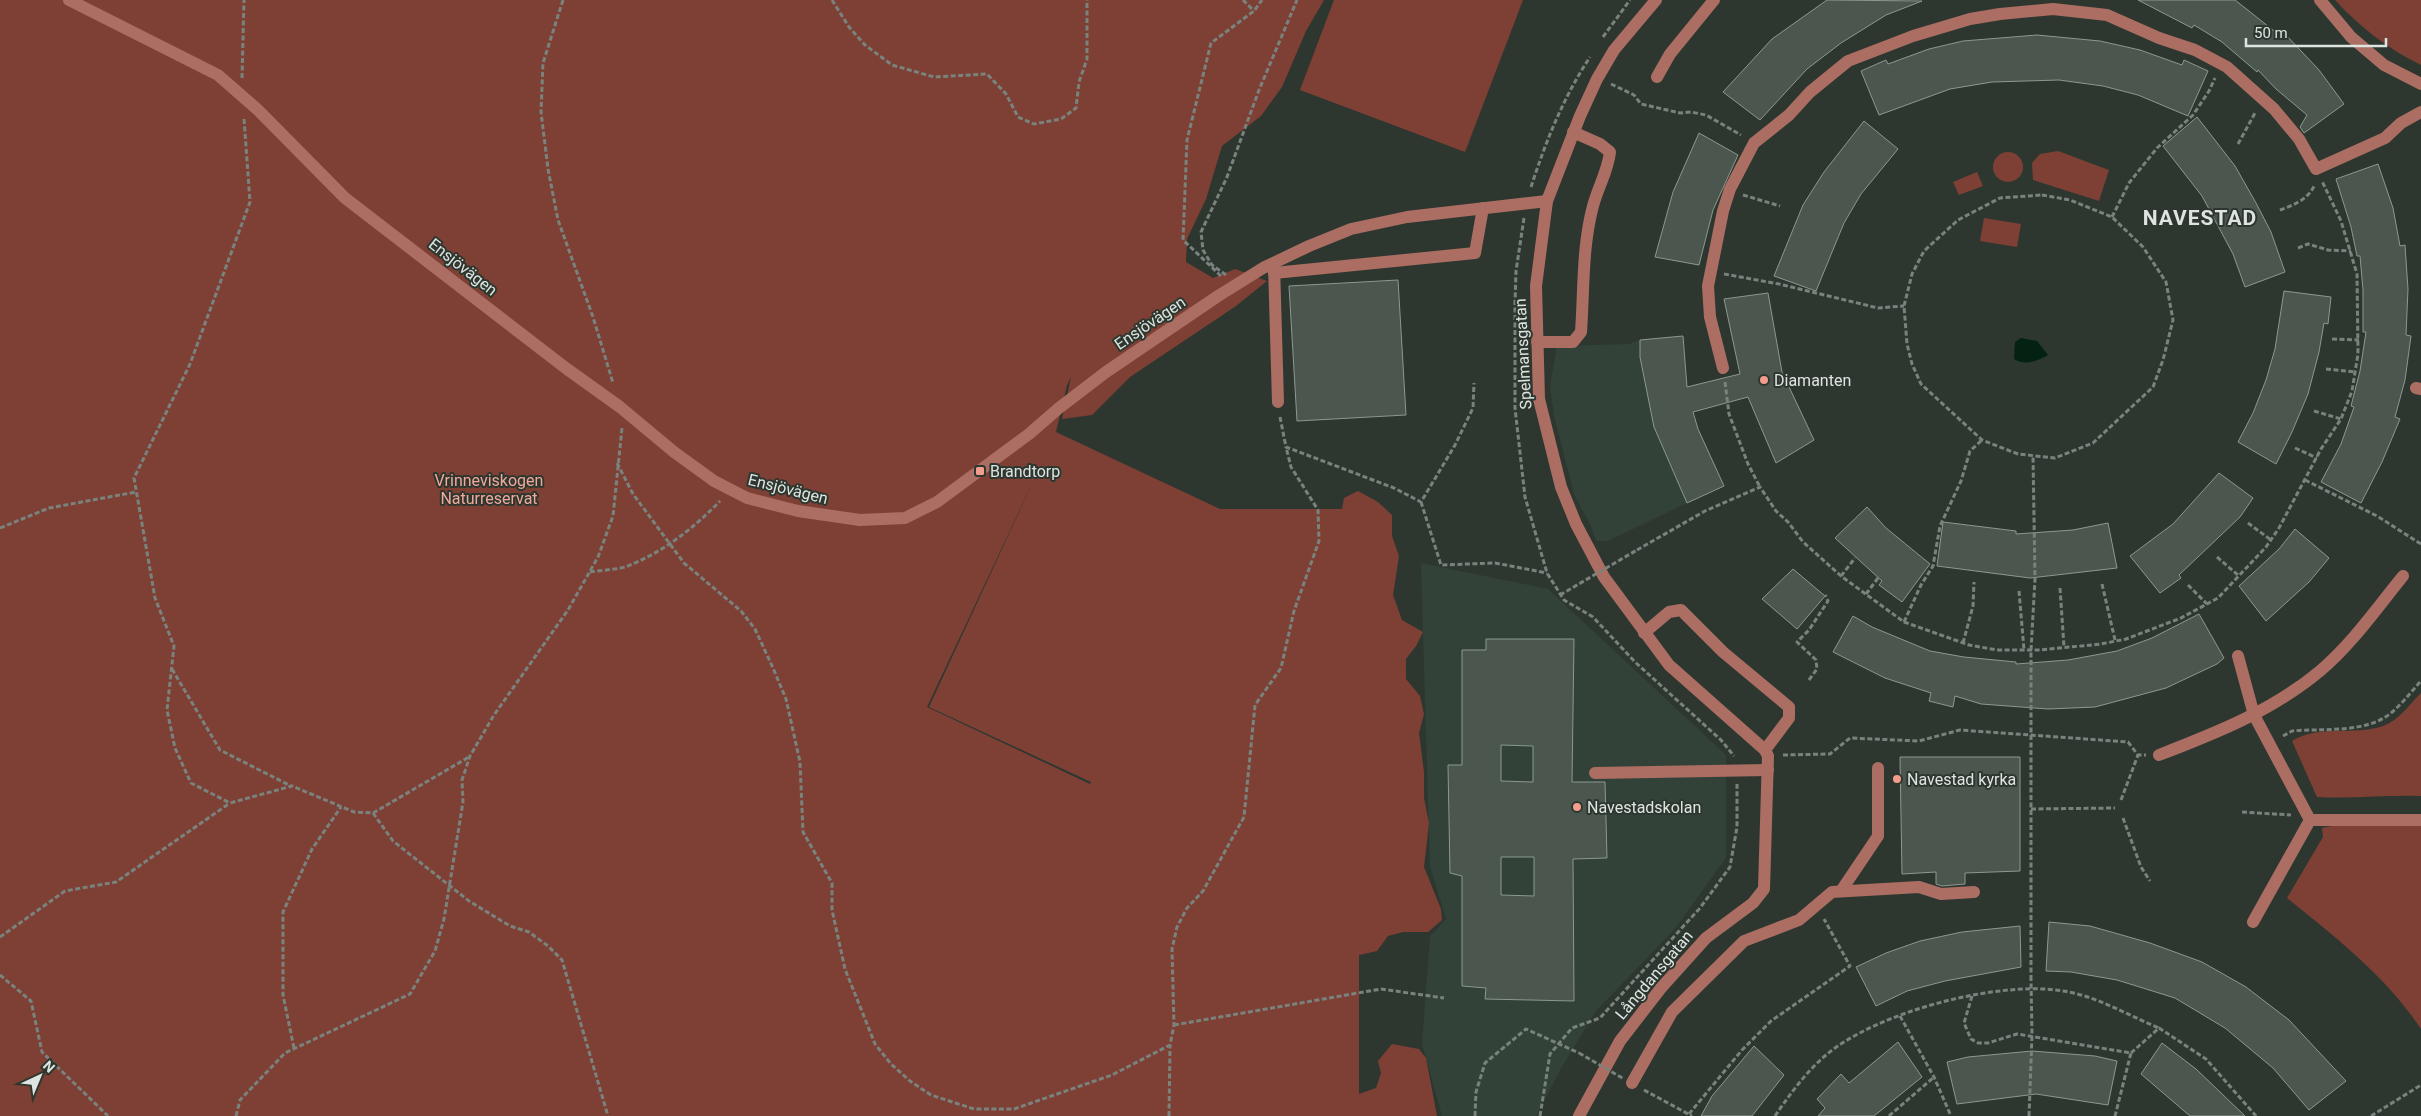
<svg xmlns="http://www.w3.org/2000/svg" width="2421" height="1116" font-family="Roboto,sans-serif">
  <rect width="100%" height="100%" fill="#2d3730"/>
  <g fill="#324238">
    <path d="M1640,340V357L1654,427L1687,503L1608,541H1596L1591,526L1574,494L1554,416L1550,386L1557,346L1629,344Z"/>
    <path d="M1421,563L1548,589L1726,755V858L1675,929L1596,1011L1563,1065L1536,1116H1442L1422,1044L1430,936L1446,919L1430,867Z"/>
  </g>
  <g fill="#7e4034" fill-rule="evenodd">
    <path d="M0,0H1324L1306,31L1282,87L1261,116L1222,146L1206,199L1187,239L1186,262L1213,278L1235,269L1267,281L1236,306L1130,377L1092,415L1062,419L1071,377L1067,385L1056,432L1220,509H1342L1344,498L1358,491L1378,502L1392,515V536L1399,556L1393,595L1402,620L1423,632L1416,646L1406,659V679L1420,696L1424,714L1419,733L1424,772V798L1429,823L1424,867L1441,909L1442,920L1428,932H1403L1388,936L1377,951L1359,955V1094L1376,1088L1381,1073L1378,1061L1392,1044L1419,1049L1426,1058L1437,1116H0ZM1038,471L929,707L1091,782L1090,784L927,707Z"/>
    <path d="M1334,0H1523L1465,152L1300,90Z"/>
    <path d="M2335,0H2421V65C2388,49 2360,27 2335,0Z"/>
    <path d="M2058,151L2109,170L2099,201L2033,180L2032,163L2040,154Z"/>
    <circle cx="2008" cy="167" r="15"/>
    <path d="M1977,172L1983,186L1959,195L1953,182Z"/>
    <path d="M1984,218L2021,224L2017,247L1980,241Z"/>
    <path d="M2421,693V796C2386,795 2352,799 2317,797L2292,741C2318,724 2355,736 2383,726C2398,721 2410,704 2421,693Z"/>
    <path d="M2336,825H2421V1029C2386,976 2335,937 2287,898L2323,837L2322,828Z"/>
  </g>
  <path fill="#032212" d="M2021,338L2037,341L2048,355C2038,361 2024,366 2014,359L2015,342Z"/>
  <g fill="#4b564f" stroke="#8c9890" fill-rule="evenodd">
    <path d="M1827,0L1922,1L1886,15L1841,43L1807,69L1760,120L1723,92L1772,39Z"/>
    <path d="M2138,0H2235L2283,38L2286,35L2319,70L2344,104L2304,133L2300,127L2307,115L2276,89L2258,70L2257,72L2222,42L2194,25L2192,28Z"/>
    <path d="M2037,35L2100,41L2140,50L2182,65L2184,60L2208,71L2188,116L2138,95L2103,86L2059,80L1992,82L1950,89L1879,115L1861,71L1886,60L1888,64L1929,49L1963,41Z"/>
    <path d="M2197,117L2235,166L2256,203L2271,232L2285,272L2245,287L2233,254L2202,196L2163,146Z"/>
    <path d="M1864,121L1898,149L1861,194L1844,223L1816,291L1774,276L1803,205L1824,172Z"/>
    <path d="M1699,133L1738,155L1713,210L1699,265L1655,257L1673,192Z"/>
    <path d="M2378,164L2393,208L2400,246L2405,245L2408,289L2406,335L2411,336L2405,380L2395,417L2400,419L2382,462L2361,503L2321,482L2341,444L2354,407L2351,406L2360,371L2366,332H2363V290L2360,256H2357L2351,227L2336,179Z"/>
    <path d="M1398,280L1406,415L1297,421L1289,286Z"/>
    <path d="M2284,291L2331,297L2328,324L2324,323L2319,352L2308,394L2292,432L2276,464L2238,442L2253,413L2266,380L2275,349Z"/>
    <path d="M1768,293L1782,372L1814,440L1776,463L1748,397L1693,412L1698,429L1724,486L1687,503L1654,427L1640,357V340L1683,336L1687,387L1740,374L1724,299Z"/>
    <path d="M2219,473L2253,498L2240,517L2179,575L2181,578L2160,593L2130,556L2173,524Z"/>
    <path d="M1867,507L1886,528L1930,564L1902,602L1879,585L1882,581L1835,538Z"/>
    <path d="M1943,522L2016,531V534L2073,530L2108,523L2117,568L2030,578L1937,566Z"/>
    <path d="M2295,529L2329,558L2309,582L2266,621L2239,586L2279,549Z"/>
    <path d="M1793,569L1825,596L1797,629L1762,599Z"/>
    <path d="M2199,614L2224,658L2217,664L2166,688L2095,707L2048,709L1981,704L1955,696L1953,707L1929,701L1931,693L1885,678L1833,652L1853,616L1872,627L1930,651L1964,657L2016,662V664L2068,660L2117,651L2152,638Z"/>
    <path d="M1486,639H1574L1572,782H1605L1607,858L1573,859L1574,1001L1485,999L1486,988L1462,986V876L1450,873L1448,765H1462V650H1486ZM1501,745L1533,746V782L1501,781ZM1501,857H1534V896L1501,895Z"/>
    <path d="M1900,757H2020V871L1965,873V884L1942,886L1936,884V872L1902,874Z"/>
    <path d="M2049,922L2090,926L2150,943L2202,962L2246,987L2289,1020L2346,1081L2309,1110L2273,1068L2225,1028L2175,998L2117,980L2071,972L2046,971Z"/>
    <path d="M2020,926L2021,967L1945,981L1907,991L1876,1006L1856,967L1886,953L1920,941L1962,932Z"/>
    <path d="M1898,1042L1922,1077L1874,1116H1818L1825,1108L1817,1099L1841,1074L1849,1083Z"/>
    <path d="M2162,1043L2196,1069L2245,1116H2190L2141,1074Z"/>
    <path d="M1754,1046L1784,1075L1752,1116H1701L1712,1096Z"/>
    <path d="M2032,1051L2095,1056L2117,1061L2108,1105L2036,1094L1957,1104L1947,1062L1968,1057Z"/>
  </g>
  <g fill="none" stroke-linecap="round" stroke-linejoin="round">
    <g stroke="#7a827d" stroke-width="3" stroke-dasharray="5 2.5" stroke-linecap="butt">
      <path d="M563,0L543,63L541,112L548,169L558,220L593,317L613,383"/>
      <path d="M832,0L849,27L865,45L892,65L934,77L987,74L1006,94L1018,117L1034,124L1061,119L1076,108L1079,82L1087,59V0"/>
      <path d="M1243,0L1254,11"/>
      <path d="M1603,37L1630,0"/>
      <path d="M242,78L244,0"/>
      <path d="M1611,84L1634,95L1641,104L1680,113L1691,112L1706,115L1741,135"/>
      <path d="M244,119L250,202L190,364L134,478L155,598L174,646L167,710L175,748L191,783L230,803L292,786L354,812L373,813L469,757"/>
      <path d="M2238,144L2255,113"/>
      <path d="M1531,187C1546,141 1563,98 1590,57"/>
      <path d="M1743,195L1780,206"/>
      <path d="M2042,195L2070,200L2112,217L2143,247L2166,282L2173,320L2163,360L2153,387L2093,443L2055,458L2018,454L1982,440L1921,384L1912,364L1907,344L1904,306L1912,274L1924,251L1958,220L2000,198Z"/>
      <path d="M2280,210C2294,205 2309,199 2315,184"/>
      <path d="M2112,217L2129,183L2157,148L2193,115L2209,91L2215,78"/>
      <path d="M1524,218L1516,271L1515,303V408L1525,497L1547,573L1564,600L1593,617L1635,662L1721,740L1734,756"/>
      <path d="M2298,248L2308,244L2328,250L2351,251"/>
      <path d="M1724,274L1779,284L1878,308L1904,306"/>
      <path d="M1226,275L1212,265L1203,250L1201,232L1227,177L1259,90L1297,0"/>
      <path d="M1221,276L1183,240L1187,140L1211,43L1254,11L1262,0"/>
      <path d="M2332,339L2359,340"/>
      <path d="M2326,369L2355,372"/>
      <path d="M1725,382L1729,414L1748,464L1760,487"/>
      <path d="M2314,411L2341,419"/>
      <path d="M1280,417L1286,447L1394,488L1421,502L1455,445L1473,408L1474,383"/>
      <path d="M2295,448L2317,458"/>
      <path d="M617,463L633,494L684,563L741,611L755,629L773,668L786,699L800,762L803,832L832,883V910L845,969L875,1044L891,1064L910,1081L931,1095L974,1109H1014L1112,1075L1170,1045L1174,1025L1172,949L1177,927L1187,908L1203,891L1244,817L1255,705L1281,668L1294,611L1319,541L1318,510L1291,467L1286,447"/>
      <path d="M2305,480L2377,516L2421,544"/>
      <path d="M1421,502L1441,565L1495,563L1547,573"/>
      <path d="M2248,523L2271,540"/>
      <path d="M0,528L49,508L136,492"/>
      <path d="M1637,550L1705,511L1760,487L1776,511L1788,522L1803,542L1841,576L1904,622L1969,645L1997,650H2040L2101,644L2126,639L2181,618L2218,598L2266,547L2279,528L2321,449L2341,419L2352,391L2358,354L2357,274L2341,221L2322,181"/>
      <path d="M2217,557L2239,576"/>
      <path d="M590,572C601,570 614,570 625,567C662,553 693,529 720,501"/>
      <path d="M1841,576L1855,558"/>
      <path d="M2102,584L2115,640"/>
      <path d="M2188,585L2207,604"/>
      <path d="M2060,588L2064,647"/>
      <path d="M2019,591L2024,650"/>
      <path d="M1866,594L1878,578"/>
      <path d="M1904,622L1921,585L1933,566L1940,526L1961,481L1970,451L1982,440"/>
      <path d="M1963,643L1973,606L1974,582"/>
      <path d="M2031,650L2035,579L2033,456"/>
      <path d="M172,669L220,750L291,786"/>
      <path d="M1809,680L1817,669L1816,660L1797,642L1809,630L1828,601L1825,595"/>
      <path d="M2283,736L2292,731C2323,728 2365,734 2391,713C2402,704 2411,692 2421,681"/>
      <path d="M1783,755L1830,754L1850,738L1919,741L1960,730L2128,742L2138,755H2146"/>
      <path d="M2121,800L2138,755"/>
      <path d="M2031,809L2115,808"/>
      <path d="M2242,812L2291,815"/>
      <path d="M373,813L393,841L469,901L510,926L529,932L548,946L562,960L608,1116"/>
      <path d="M2123,818L2141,867L2150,881"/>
      <path d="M0,937L65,891L116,882L230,803"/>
      <path d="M0,975L31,1001L42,1052L108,1116"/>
      <path d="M1972,996L1964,1023L1971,1039L1978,1043H1988L2017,1034L2131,1053L2115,1116"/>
      <path d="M1900,1016L1934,1077L1951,1116"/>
      <path d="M1174,1025L1381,989L1444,998"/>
      <path d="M294,1048L283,995V912L312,849L341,807"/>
      <path d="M2131,1053L2159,1028L2206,1059L2256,1116"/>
      <path d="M1644,1090L1692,1116"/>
      <path d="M1689,1114L1742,1050L1771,1021L1850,966L1824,919"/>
      <path d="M236,1116L240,1100L285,1053L410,994L435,951L444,919L463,802L462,780L470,756L494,715L568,610L598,557L613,516L622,428"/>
      <path d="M1169,1116L1170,1045"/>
      <path d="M1475,1116L1476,1092L1485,1063L1526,1029L1579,1053"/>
      <path d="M1540,1116L1550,1054L1572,1028L1600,1018L1700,908L1730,867L1737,827V784"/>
      <path d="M1775,1116C1790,1094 1806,1072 1826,1055C1877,1012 1998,980 2063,991C2097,996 2127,1015 2159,1028"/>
      <path d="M1889,1116L1934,1077"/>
      <path d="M2029,1116L2032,1035L2031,980"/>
      <path d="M2371,1116L2421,1085"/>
    </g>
    <g stroke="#ac6e62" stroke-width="12">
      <path d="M69,0L218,75L258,110L345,198L567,369L620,407L674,452L714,481L747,498L798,511L860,520L905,518L937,502L1029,434L1059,408L1106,372L1218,296L1263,268L1309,246L1351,229L1407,217L1547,201"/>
      <path d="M2320,0L2351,37L2384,65L2421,84"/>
      <path d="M1657,77L1670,54L1714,0"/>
      <path d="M1274,265L1278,402"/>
      <path d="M1274,273L1475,253L1483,208"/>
      <path d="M1537,342H1573L1581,332C1584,290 1582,247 1593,206C1598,187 1608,171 1610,152L1600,144L1573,132"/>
      <path d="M1723,368L1710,317L1708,286L1723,211L1730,189L1754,143L1789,115L1810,92L1848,61L1913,36L1970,19L2000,14L2053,9L2107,15L2159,38L2195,50L2227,67L2274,109L2299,139L2316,169L2385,138L2401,123L2421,112"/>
      <path d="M2416,388L2421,389"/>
      <path d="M1644,633L1669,612L1681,610L1723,652L1789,707V718L1765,750"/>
      <path d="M2238,656L2254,715L2310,820L2253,922"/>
      <path d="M2159,755C2216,733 2272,711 2320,671C2352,644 2377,608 2403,576"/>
      <path d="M1595,773L1768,770"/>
      <path d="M2310,820H2421"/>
      <path d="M1841,891L1878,836V768"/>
      <path d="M1632,1083L1672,1012L1744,941L1799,920L1832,892L1919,887L1941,894L1974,892"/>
      <path d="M1579,1116L1620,1041L1661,988L1706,938L1753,903L1764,889L1768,756L1765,750L1669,665L1604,577L1576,524L1561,487L1539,399L1536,286L1547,201L1580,116L1597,79L1614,50L1656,0"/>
    </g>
    <g stroke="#7a827d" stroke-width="3" stroke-dasharray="5 2.5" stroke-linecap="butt">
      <path d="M1560,595L1637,550"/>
      <path d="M2031,980V650"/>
      <path d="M1579,1053L1624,1079"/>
    </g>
  </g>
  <g fill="#f49d8c" stroke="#2d3730" stroke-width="2">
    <circle cx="1764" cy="380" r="5"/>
    <rect x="975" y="466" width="10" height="10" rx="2.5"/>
    <circle cx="1897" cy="779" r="5"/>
    <circle cx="1577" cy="807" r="5"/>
  </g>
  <g text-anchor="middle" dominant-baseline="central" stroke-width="4" stroke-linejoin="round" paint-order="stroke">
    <g font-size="16" fill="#dee5e1" stroke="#2d3730">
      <text transform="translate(463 267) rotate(38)">Ensjövägen</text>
      <text transform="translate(1150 323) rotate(-34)">Ensjövägen</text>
      <text transform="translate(1523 354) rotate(-93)">Spelmansgatan</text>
      <text transform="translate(788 489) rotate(14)">Ensjövägen</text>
      <text transform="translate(1654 975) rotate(-50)">Långdansgatan</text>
    </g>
    <g font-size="16" fill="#dee5e1" stroke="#2d3730" text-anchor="start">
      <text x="1774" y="380">Diamanten</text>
      <text x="990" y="471">Brandtorp</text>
      <text x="1907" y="779">Navestad kyrka</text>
      <text x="1587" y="807">Navestadskolan</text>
    </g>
    <g font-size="16" fill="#f3a89a" stroke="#2d3730">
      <text x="489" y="480">Vrinneviskogen<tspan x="489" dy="18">Naturreservat</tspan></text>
    </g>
    <g font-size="21" font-weight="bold" letter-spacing="1" fill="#dee5e1" stroke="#2d3730">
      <text x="2200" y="218">NAVESTAD</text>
    </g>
  </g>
  <g transform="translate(40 1076) rotate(44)" stroke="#2d3730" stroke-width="4" paint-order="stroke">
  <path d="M0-4L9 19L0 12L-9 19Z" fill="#dee5e1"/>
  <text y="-8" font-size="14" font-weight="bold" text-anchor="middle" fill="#dee5e1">N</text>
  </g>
  <path d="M2246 38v8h140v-8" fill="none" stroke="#dee5e1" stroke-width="2.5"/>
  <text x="2254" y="38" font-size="15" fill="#dee5e1" stroke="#2d3730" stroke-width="4" paint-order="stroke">50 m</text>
</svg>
